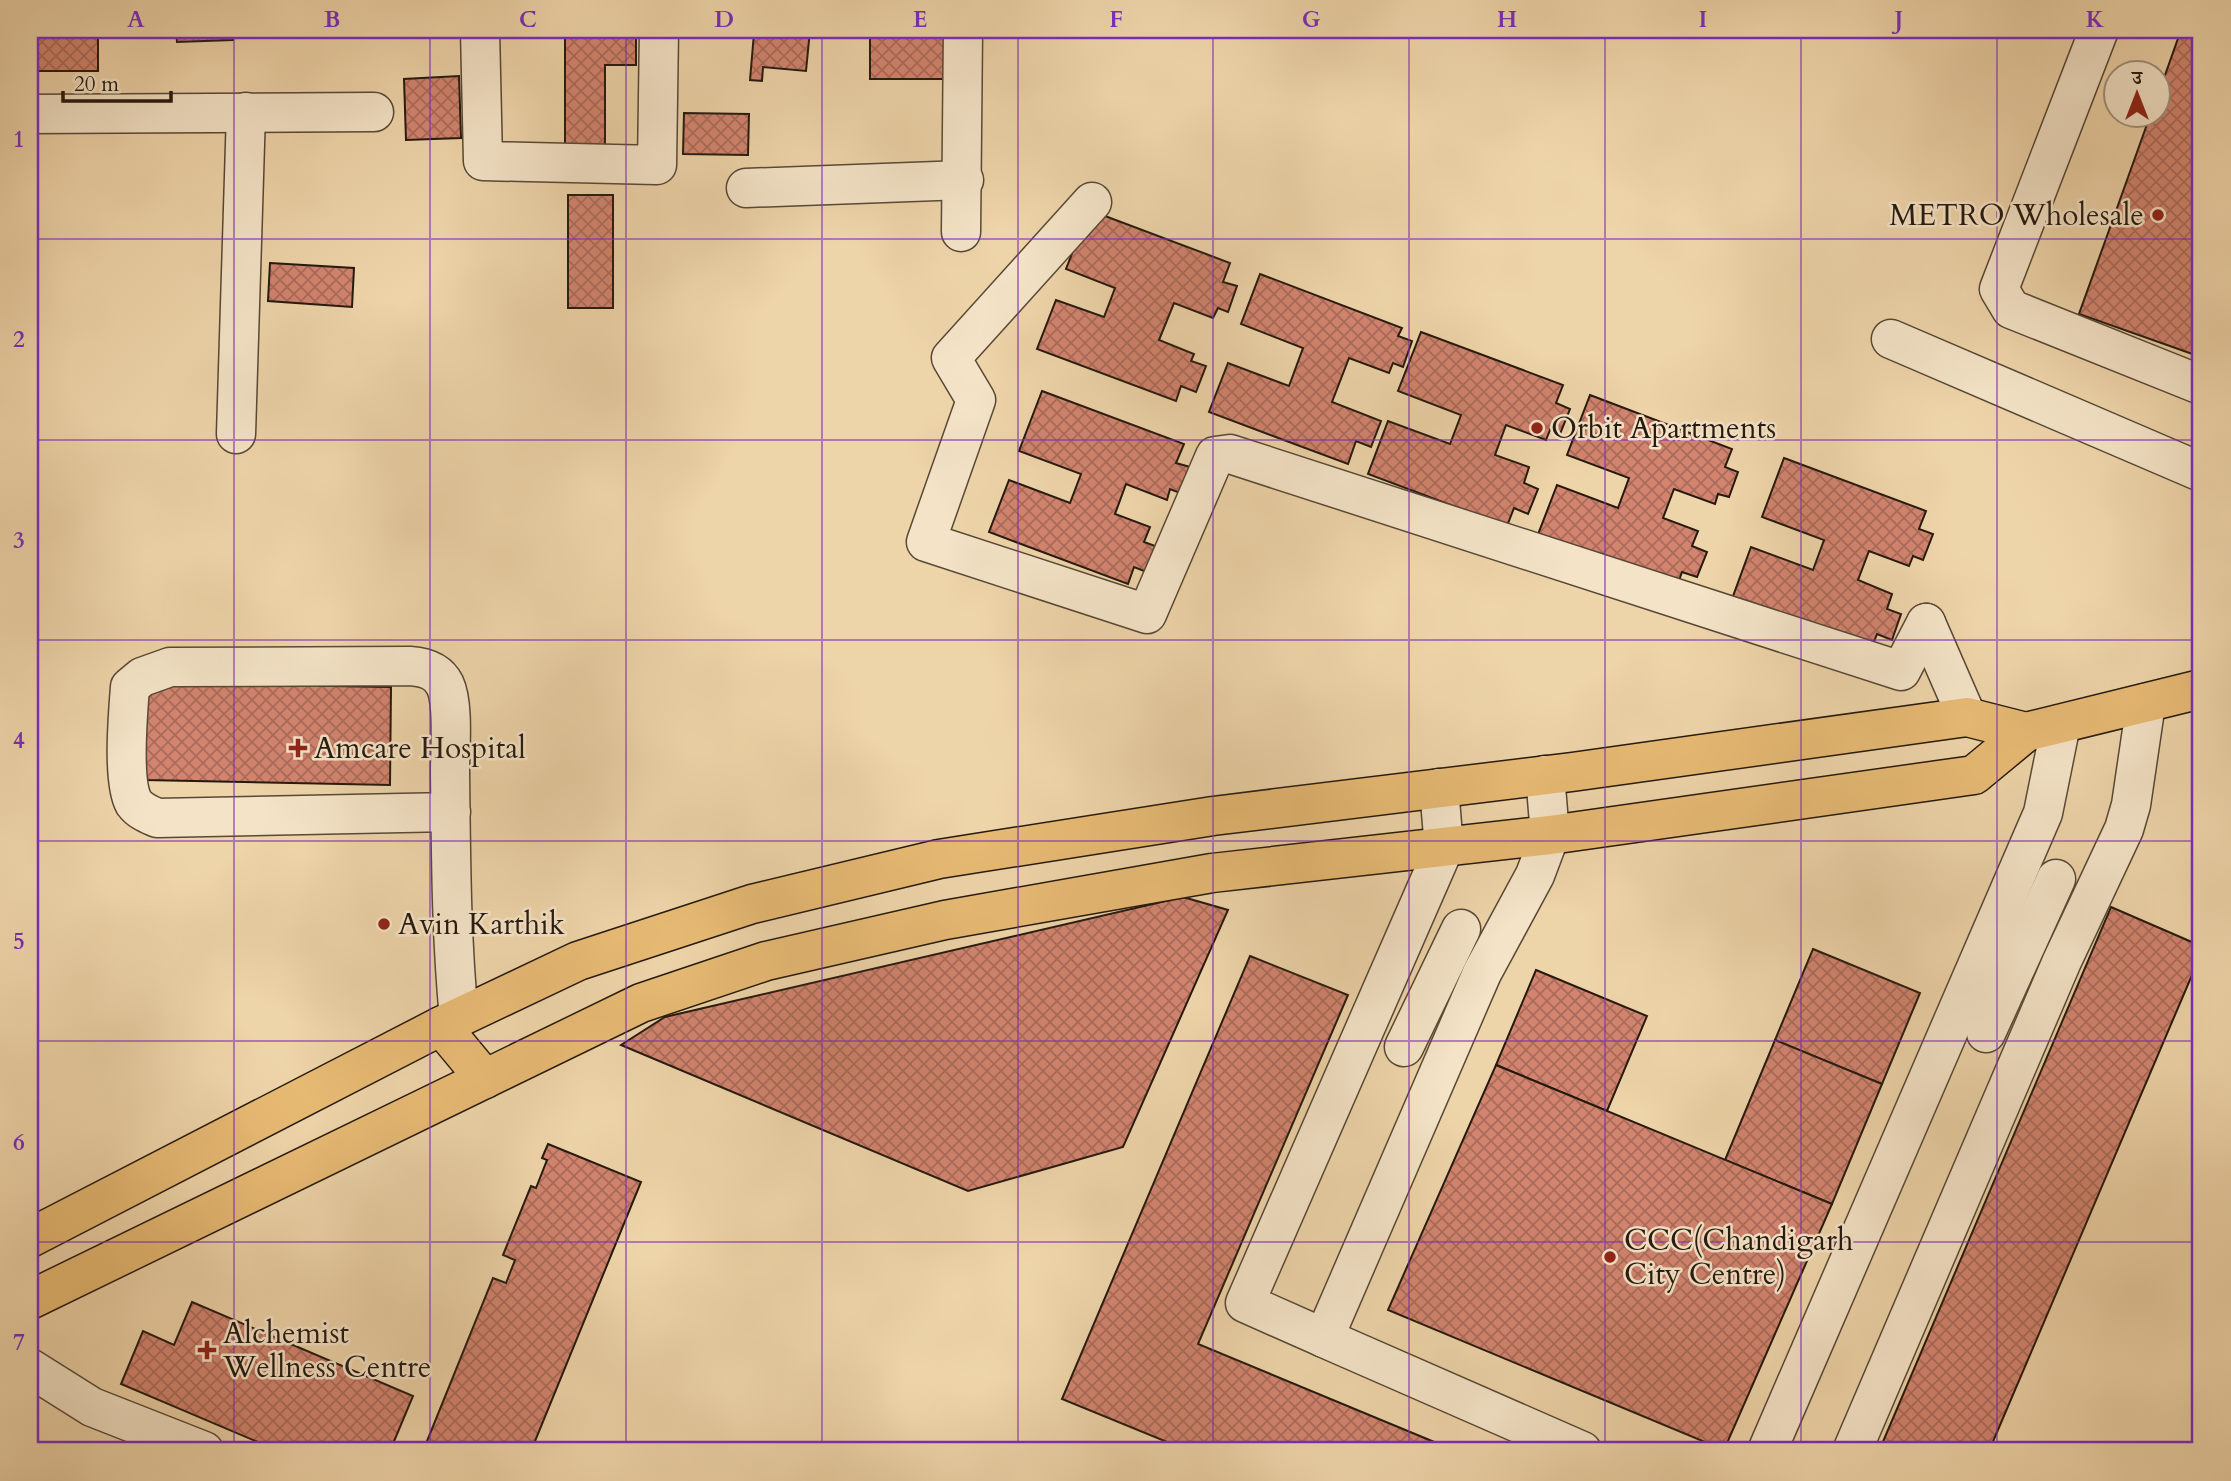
<svg xmlns="http://www.w3.org/2000/svg" width="2231" height="1481" font-family="Cardo,'Noto Serif Devanagari',serif">
  <defs>
    <pattern id="building-cross-hatch" width="8" height="8" patternUnits="userSpaceOnUse" patternTransform="scale(1.75)"><rect width="8" height="8" fill="#d2846f"/><path d="M0 0l8 8M0 8l8-8" fill="none" stroke="#aa6b5a"/></pattern>
  </defs>
  <rect width="100%" height="100%" fill="#eed4a9"/>
  <filter id="stains"><feTurbulence type="fractalNoise" baseFrequency=".00286" numOctaves="4"/><feColorMatrix values="0 0 0 0 .2 0 0 0 0 .09 0 0 0 0 .02 0 0 0 .5 -.17"/></filter>
  <radialGradient id="worn" r=".72"><stop offset=".6" stop-color="#630" stop-opacity="0"/><stop offset="1" stop-color="#630" stop-opacity=".3"/></radialGradient>
  <g fill="url(#building-cross-hatch)" stroke="#25190f" stroke-width="2">
    <rect x="30" y="30" width="68" height="41"/>
    <path d="M176,30H233V40L177,42Z"/>
    <rect x="363" y="30" width="52" height="4"/>
    <path d="M565,30H636V65H605V146H565Z"/>
    <path d="M767,30H810L806,71L763,67L762,81L750,80L754,33L767,34Z"/>
    <path d="M2181,30H2201V357L2079,314L2150,116H2158V95Z"/>
    <rect x="870" y="32" width="81" height="47"/>
    <path d="M459,76L461,138L406,140L404,79Z"/>
    <path d="M684,113L749,114L748,155L683,154Z"/>
    <rect x="568" y="195" width="45" height="113"/>
    <path d="M1089,210L1230,263L1223,282L1237,286L1228,312L1218,308L1213,318L1174,303L1159,340L1194,354L1191,361L1206,366L1196,392L1181,386L1176,401L1037,349L1056,300L1104,317L1115,288L1066,269Z"/>
    <path d="M270,263L354,268L352,307L268,301Z"/>
    <path d="M1260,274L1402,328L1398,336L1412,341L1403,367L1393,363L1389,373L1349,358L1332,402L1381,421L1371,447L1356,441L1348,464L1209,412L1228,363L1289,386L1303,348L1241,324Z"/>
    <path d="M1421,332L1563,385L1556,403L1570,409L1560,434L1550,430L1546,440L1506,425L1495,455L1529,467L1524,483L1538,489L1528,514L1514,508L1507,526L1368,474L1388,421L1450,444L1461,415L1398,391Z"/>
    <path d="M1042,391L1184,444L1176,463L1190,467L1180,493L1170,489L1167,500L1126,484L1115,514L1150,527L1144,542L1158,547L1149,573L1134,567L1128,584L989,532L1009,480L1070,503L1081,474L1019,451Z"/>
    <path d="M1590,395L1732,449L1725,467L1738,472L1729,497L1718,494L1715,504L1674,489L1663,518L1698,531L1692,546L1707,552L1697,577L1682,572L1676,589L1537,537L1557,485L1618,508L1629,478L1567,455Z"/>
    <path d="M1784,458L1926,511L1919,529L1933,534L1923,560L1913,556L1909,566L1869,551L1858,580L1892,594L1887,609L1901,614L1892,640L1877,634L1870,651L1732,599L1751,547L1813,570L1824,540L1762,517Z"/>
    <path d="M146,683L391,687L390,785L145,780Z"/>
    <path d="M1183,897L1228,910L1123,1147L968,1191L621,1045L665,1017Z"/>
    <path d="M2111,907L2201,946V954L1989,1451H1879Z"/>
    <path d="M1813,949L1920,993L1882,1084L1775,1040Z"/>
    <path d="M1250,956L1348,995L1198,1344L1456,1451H1189L1062,1399Z"/>
    <path d="M1536,970L1647,1016L1607,1111L1496,1065Z"/>
    <path d="M1775,1040L1882,1084L1832,1204L1725,1160Z"/>
    <path d="M1496,1065L1832,1204L1724,1450L1388,1310Z"/>
    <path d="M548,1144L641,1182L531,1451H423L493,1278L506,1283L515,1260L503,1255L531,1186L536,1188L547,1160L542,1158Z"/>
    <path d="M192,1302L413,1396L390,1451H279L121,1384L143,1331L174,1345Z"/>
  </g>
  <g fill="none" stroke-linecap="round" stroke-linejoin="round">
    <defs>
      <g id="minor">
        <path d="M480,30L483,161L657,165L659,30"/>
        <path d="M2099,30L1999,289L2011,309L2201,385"/>
        <path d="M30,114L374,112"/>
        <path d="M746,188L964,180"/>
        <path d="M1092,202L951,358L976,400L926,542L1147,614L1215,456L1230,454L1901,671L1926,623"/>
        <path d="M961,232L963,30"/>
        <path d="M1891,339L2201,472"/>
        <path d="M236,434L246,112"/>
        <path d="M1926,623L1967,717"/>
        <path d="M1545,775L1550,835L1535,875L1482,973L1324,1338L1582,1451"/>
        <path d="M451,812L157,818C148,814 140,811 134,803C122,782 128,712 130,687L142,677L170,667L410,666C425,667 438,671 445,685C454,704 450,749 450,771C451,854 451,936 459,1018"/>
        <path d="M1986,1033L2056,879"/>
        <path d="M1404,1047L1461,929"/>
        <path d="M1324,1338L1245,1303L1444,848L1439,788"/>
        <path d="M30,1368L92,1407L204,1451"/>
        <path d="M1767,1451L2043,813L2061,724"/>
        <path d="M1852,1451L2062,961L2124,829L2131,805L2146,703"/>
      </g>
      <g id="major">
        <path d="M441,1026L485,1079"/>
        <path d="M30,1238L441,1026L578,961L752,904L939,859L1213,816L1572,772L1967,717L2026,732"/>
        <path d="M30,1300L641,1003L766,961L945,920L1212,873L1550,835L1974,775L2026,732L2201,689"/>
      </g>
    </defs>
    <use href="#minor" stroke="#574836" stroke-width="41"/>
    <use href="#major" stroke="#25190f" stroke-width="41"/>
    <use href="#minor" stroke="#f4e3c7" stroke-width="38"/>
    <use href="#major" stroke="#e7ba74" stroke-width="38"/>
  </g>
  <path fill="none" stroke="#7b2cbf" stroke-width="2" stroke-opacity="0.55" d="M234,30V1451M430,30V1451M626,30V1451M822,30V1451M1018,30V1451M1213,30V1451M1409,30V1451M1605,30V1451M1801,30V1451M1997,30V1451M30,239H2201M30,440H2201M30,640H2201M30,841H2201M30,1041H2201M30,1242H2201"/>
  <g fill="#8f2418" stroke="#f4e3c7" stroke-width="2.5">
    <circle cx="2158" cy="215" r="7"/>
    <circle cx="1537" cy="428" r="7"/>
    <path d="M294.5 737.5h7v7h7v7h-7v7h-7v-7h-7v-7h7z"/>
    <circle cx="384" cy="924" r="7"/>
    <circle cx="1610" cy="1257" r="7"/>
    <path d="M203.5 1339.5h7v7h7v7h-7v7h-7v-7h-7v-7h7z"/>
  </g>
  <g text-anchor="middle" dominant-baseline="central" stroke-width="5" stroke-linejoin="round" paint-order="stroke">
    <g font-size="30" fill="#25190f" stroke="#f4e3c7" text-anchor="start">
      <text x="2144" y="215" text-anchor="end">METRO Wholesale</text>
      <text x="1551" y="428">Orbit Apartments</text>
      <text x="314" y="748">Amcare Hospital</text>
      <text x="398" y="924">Avin Karthik</text>
      <text x="1624" y="1240">CCC(Chandigarh<tspan x="1624" dy="34">City Centre)</tspan></text>
      <text x="223" y="1333">Alchemist<tspan x="223" dy="34">Wellness Centre</tspan></text>
    </g>
  </g>
  <rect width="2231" height="1481" fill="none" stroke="#eed4a9" stroke-width="77"/>
  <g transform="translate(2137 94)"><circle r="33" fill="#f4e3c7" stroke="#a1927d" stroke-width="2"/>
  <path d="M0-5L12 26L0 18L-12 26Z" fill="#8f2418"/>
  <text y="-10" font-size="19" font-weight="bold" text-anchor="middle" fill="#25190f">उ</text>
  </g>
  <path d="M63 91v10h108v-10" fill="none" stroke="#25190f" stroke-width="3.5"/>
  <text x="74" y="91" font-size="21" fill="#25190f" stroke="#f4e3c7" stroke-width="5" paint-order="stroke">20 m</text>
  <rect x="38" y="38" width="2154" height="1404" fill="none" stroke="#7b2cbf" stroke-width="2.5"/>
  <g font-size="23" text-anchor="middle" font-weight="bold" fill="#7b2cbf">
    <text x="136" y="27">A</text>
    <text x="332" y="27">B</text>
    <text x="528" y="27">C</text>
    <text x="724" y="27">D</text>
    <text x="920" y="27">E</text>
    <text x="1116" y="27">F</text>
    <text x="1311" y="27">G</text>
    <text x="1507" y="27">H</text>
    <text x="1703" y="27">I</text>
    <text x="1899" y="27">J</text>
    <text x="2095" y="27">K</text>
    <text x="19" y="147">1</text>
    <text x="19" y="347">2</text>
    <text x="19" y="548">3</text>
    <text x="19" y="748">4</text>
    <text x="19" y="949">5</text>
    <text x="19" y="1150">6</text>
    <text x="19" y="1350">7</text>
  </g>
  <rect width="100%" height="100%" filter="url(#stains)"/>
  <rect width="100%" height="100%" fill="url(#worn)"/>
</svg>
